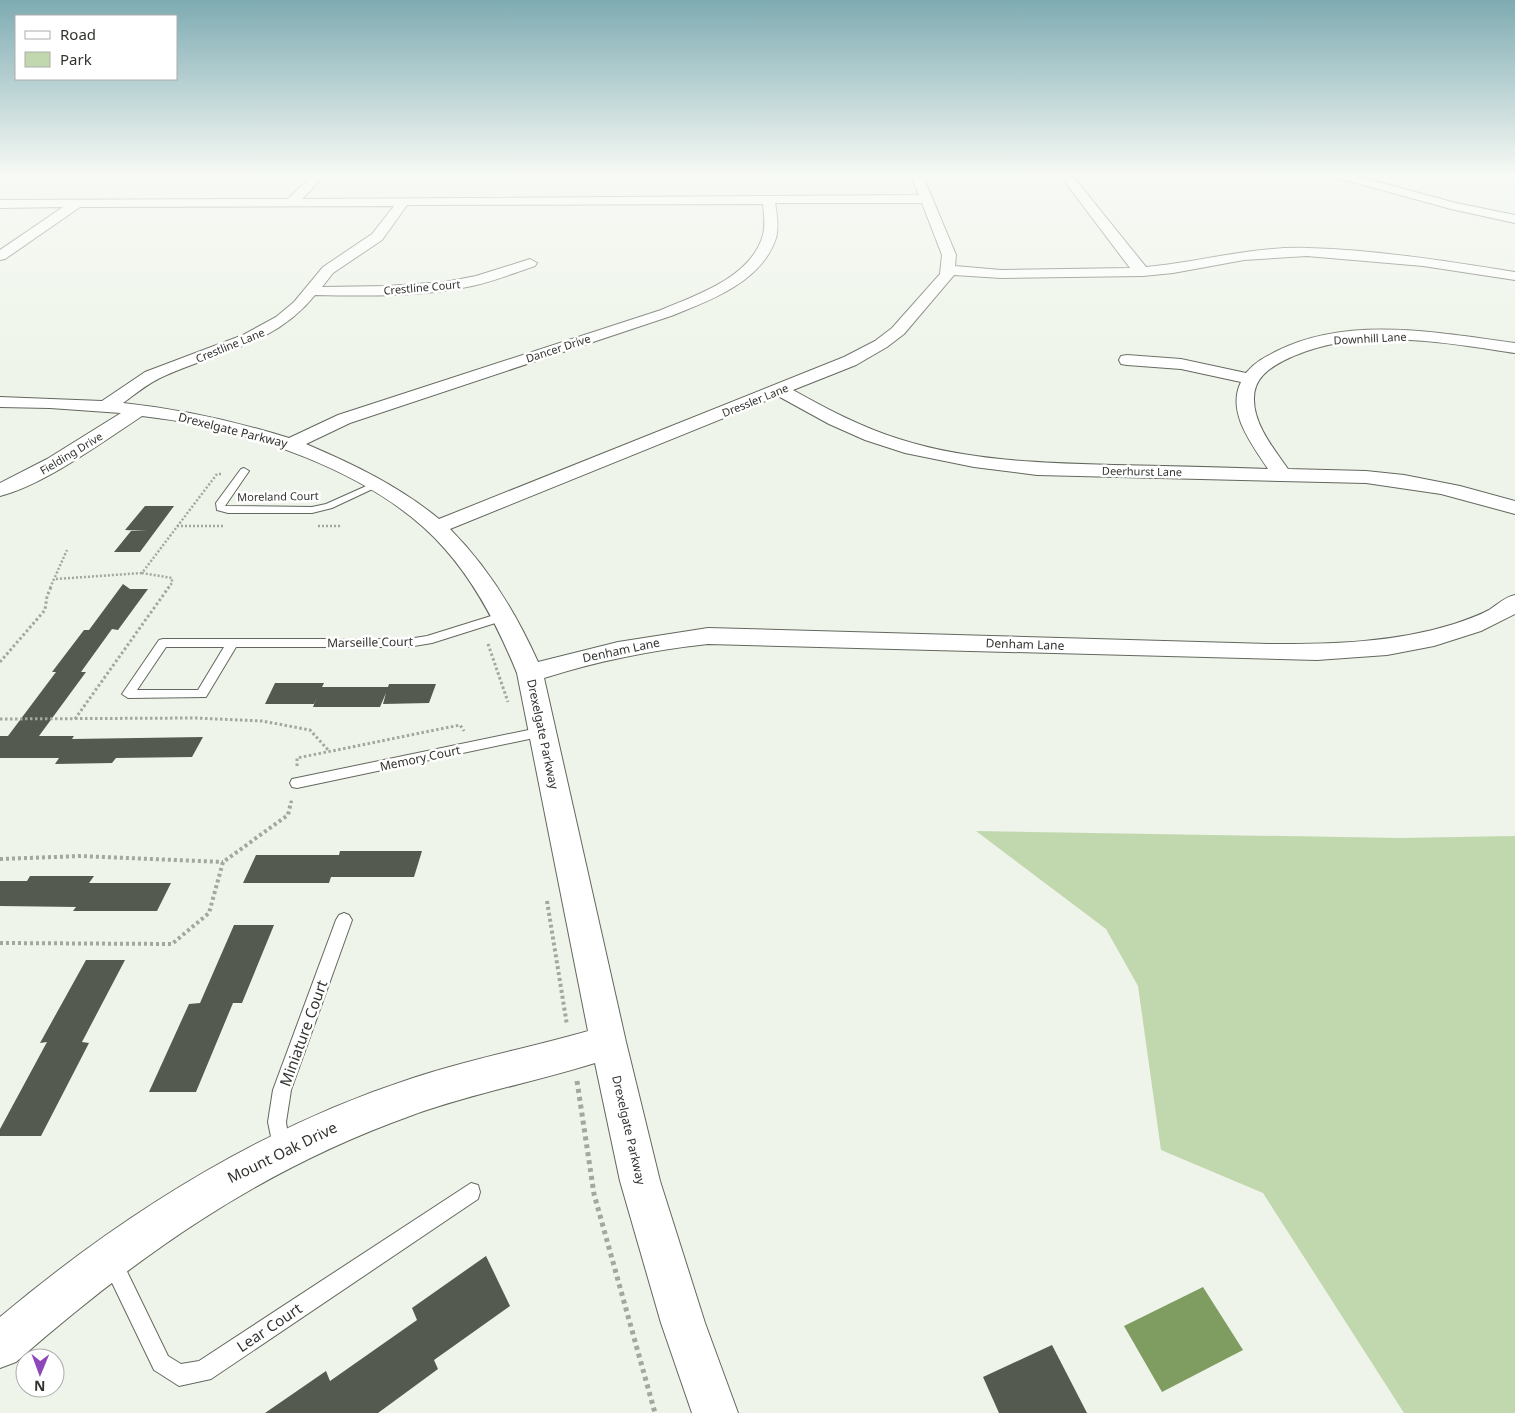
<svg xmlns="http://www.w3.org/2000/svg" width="1515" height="1413" font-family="'Noto Sans',sans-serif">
  <rect width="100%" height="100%" fill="#eef4e9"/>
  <path fill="#c1d7ad" d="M976,831L1400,838L1515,836V1413H1404L1263,1193L1161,1150L1138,986L1106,929Z"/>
  <path fill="#7f9d61" d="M1203,1287L1243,1350L1162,1392L1124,1326Z"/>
  <g fill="#555a51">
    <path d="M145,506H174L140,552H114L131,531H147L125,530Z"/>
    <path d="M123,584L130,589H148L118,630L112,629L81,672H86L39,736H74L72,739L203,737L192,757L116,758L112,763L55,764L59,758H0V736H8L56,672H52L84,630H89Z"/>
    <path d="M275,683H324L322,687H388L389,684H436L429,703L383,704L386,693L380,707H313L317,697L314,704H265Z"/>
    <path d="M340,851H422L414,877H331L329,883H243L256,855H339Z"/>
    <path d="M30,876H94L89,883H171L157,911H73L76,907L0,906V881H27Z"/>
    <path d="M234,925H274L242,1003H233L196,1092H149L189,1004L200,1003Z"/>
    <path d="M86,960H125L82,1042L89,1043L41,1136H0V1129L47,1042L40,1043Z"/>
    <path d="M486,1256L510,1306L434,1360L438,1369L378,1413H265L326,1371L330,1381L417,1320L412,1308Z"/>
    <path d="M1052,1345L1087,1413H999L983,1377Z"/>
  </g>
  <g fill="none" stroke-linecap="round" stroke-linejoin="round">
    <defs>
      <g id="lane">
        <path d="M244,468L249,471L225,506L312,507L326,504L373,483L376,482L381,485L332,508L312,513H228L217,510L216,503L241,469Z"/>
        <path d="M504,612L508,613L510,616L508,619L432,643L408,647H236L206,697L128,698L122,694L159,640L163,639H408L427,636ZM166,647H224L198,690H137Z"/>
        <path d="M543,727L548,729L549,732L548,735L297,788L292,787L290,783L292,779L297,778Z"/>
        <path d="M344,913L349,915L352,920L291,1090L286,1122L290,1150L287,1156L281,1159L275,1156L268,1122L273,1090L336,920L339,915Z"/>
        <path d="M471,1183L478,1185L480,1192L478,1199L211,1379L179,1386L154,1370L102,1262L105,1255L112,1252L119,1255L168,1356L181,1364L199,1361Z"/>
      </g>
      <g id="street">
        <path d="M314,174H326L302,199L919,195L910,174H922L956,255L955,266L1001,270L1130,268L1059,174H1071L1146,267C1200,262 1253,246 1308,248C1377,250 1447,261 1515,272V280L1423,266L1307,256L1244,260L1173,273L1143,276L1001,278L954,275L904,334L887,347L856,365L793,390C827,409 861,427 899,439C968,461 1041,463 1113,465C1164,466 1216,467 1268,469C1252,444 1226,412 1241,382L1181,369L1127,365L1121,364L1119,360L1121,356L1127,355L1181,359L1246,373C1255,362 1265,357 1277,351C1349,315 1439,333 1515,343V353C1440,342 1353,325 1283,361C1268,369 1254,379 1254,398C1253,424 1274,449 1288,469L1366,471L1404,475L1460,486L1515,501V514L1441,494L1366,483L1037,475L974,467L905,453L865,440L829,424L778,396L450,529C488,567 516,613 538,662L618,642L708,628L1269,644C1331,644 1394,643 1454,624C1466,620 1478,616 1489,610C1498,604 1505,597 1515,595V614L1481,631L1434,646L1387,655L1317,660L708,644C652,650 598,661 544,678L626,1042L660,1181L705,1323L738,1413H692L661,1323L620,1181L595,1063C534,1082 470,1094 410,1116C257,1171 137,1256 16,1362L0,1368V1317C123,1214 259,1128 413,1078C470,1059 530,1048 588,1031L517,673C499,629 477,585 445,549C377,471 243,427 142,416C104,441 44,485 0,496V483L47,459L121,413L50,408L0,407V397L102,401L145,372L243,335L276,317L294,302L323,267L372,234L394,206L80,207L5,259L0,260V250L63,207L0,208V200L288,199ZM775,203H922L942,255L940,274L892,328L875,341L844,357L439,519C399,486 353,464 306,444L350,423L671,316C709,301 762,282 776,238C779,227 777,214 775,203ZM763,204C764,215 766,228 762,238C749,278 696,295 661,310L338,415L289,438C234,421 179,409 123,403C134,395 146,385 158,379C214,352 273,347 315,295C367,296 421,297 472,286C494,281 514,273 535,266L537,263L530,259L476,276L445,282L387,286L322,287L333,273L382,240L407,205Z"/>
        <path d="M1329,174H1348L1456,203L1515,215V223L1451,209L1331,176Z"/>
      </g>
    </defs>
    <use href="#lane" stroke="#63685e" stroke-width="2"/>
    <use href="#street" stroke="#63685e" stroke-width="2"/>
    <g stroke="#a2a79f" stroke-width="2.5" stroke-dasharray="2 2" stroke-linecap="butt">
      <path d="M177,526H224"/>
      <path d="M318,526H340"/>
      <path d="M56,579L142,573"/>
      <path d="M50,588L67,550"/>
      <path d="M168,588L172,583V578L142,573L217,474H221"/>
    </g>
    <g stroke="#a2a79f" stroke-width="3" stroke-dasharray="2.5 2.5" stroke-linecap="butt">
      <path d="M488,644L508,702"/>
      <path d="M0,662L45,610L47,596L51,587"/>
      <path d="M0,719L195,718L262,721L310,730L329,751"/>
      <path d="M75,719L169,587"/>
      <path d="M297,766V758L460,725L464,731"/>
      <path d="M291,803L292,799"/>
    </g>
    <g stroke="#a2a79f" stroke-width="4" stroke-dasharray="3 3" stroke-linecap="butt">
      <path d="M0,859L81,856L223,862"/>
      <path d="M547,901L567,1025"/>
      <path d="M0,943L172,944L209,913L223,862L288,815L291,802"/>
    </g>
    <path stroke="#a2a79f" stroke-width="5" stroke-dasharray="4 4" stroke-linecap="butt" d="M577,1081L594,1194L655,1413"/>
    <use href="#lane" fill="#fff" fill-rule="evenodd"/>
    <use href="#street" fill="#fff" fill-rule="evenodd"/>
  </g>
  <linearGradient id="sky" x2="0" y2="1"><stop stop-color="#7eabb2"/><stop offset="0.47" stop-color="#f7faf5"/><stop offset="1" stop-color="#f7faf5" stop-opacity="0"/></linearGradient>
  <rect width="1515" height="372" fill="url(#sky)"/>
  <g text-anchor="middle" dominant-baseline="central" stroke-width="5" stroke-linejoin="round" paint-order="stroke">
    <g font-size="11" fill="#30332e" stroke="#fff">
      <text transform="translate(422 287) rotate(-5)">Crestline Court</text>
      <text transform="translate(1370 338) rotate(-3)">Downhill Lane</text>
      <text transform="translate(230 345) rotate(-22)">Crestline Lane</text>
      <text transform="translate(558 348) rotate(-18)">Dancer Drive</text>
      <text transform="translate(755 400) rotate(-22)">Dressler Lane</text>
      <text transform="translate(71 453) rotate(-31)">Fielding Drive</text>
      <text transform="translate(1142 471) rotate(1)">Deerhurst Lane</text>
      <text transform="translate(278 496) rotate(-1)">Moreland Court</text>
    </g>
    <g font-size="12" fill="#30332e" stroke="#fff">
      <text transform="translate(233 430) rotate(14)">Drexelgate Parkway</text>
      <text transform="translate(370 642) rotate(-1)">Marseille Court</text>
      <text transform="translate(1025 644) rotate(2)">Denham Lane</text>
      <text transform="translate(621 650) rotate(-12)">Denham Lane</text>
      <text transform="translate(543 734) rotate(78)">Drexelgate Parkway</text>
      <text transform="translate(420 758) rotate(-12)">Memory Court</text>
      <text transform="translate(629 1130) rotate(77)">Drexelgate Parkway</text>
    </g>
    <g font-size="15" fill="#30332e" stroke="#fff">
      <text transform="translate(303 1033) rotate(-70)">Miniature Court</text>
      <text transform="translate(282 1152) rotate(-26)">Mount Oak Drive</text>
      <text transform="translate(269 1327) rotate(-34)">Lear Court</text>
    </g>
  </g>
  <rect x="15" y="15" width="162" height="65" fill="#ffffff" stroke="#acadab"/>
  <rect x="25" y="31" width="25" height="8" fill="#ffffff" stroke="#acadab"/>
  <text x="60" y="40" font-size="15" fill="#30332e">Road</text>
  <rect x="25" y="52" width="25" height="15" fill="#c1d7ad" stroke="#acadab"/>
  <text x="60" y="65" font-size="15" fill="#30332e">Park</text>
  <g transform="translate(40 1373) rotate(181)"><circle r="24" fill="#ffffff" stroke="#acadab"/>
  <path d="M0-4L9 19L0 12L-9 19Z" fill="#8e47ba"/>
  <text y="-8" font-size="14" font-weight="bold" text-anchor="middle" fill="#30332e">N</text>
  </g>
</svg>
